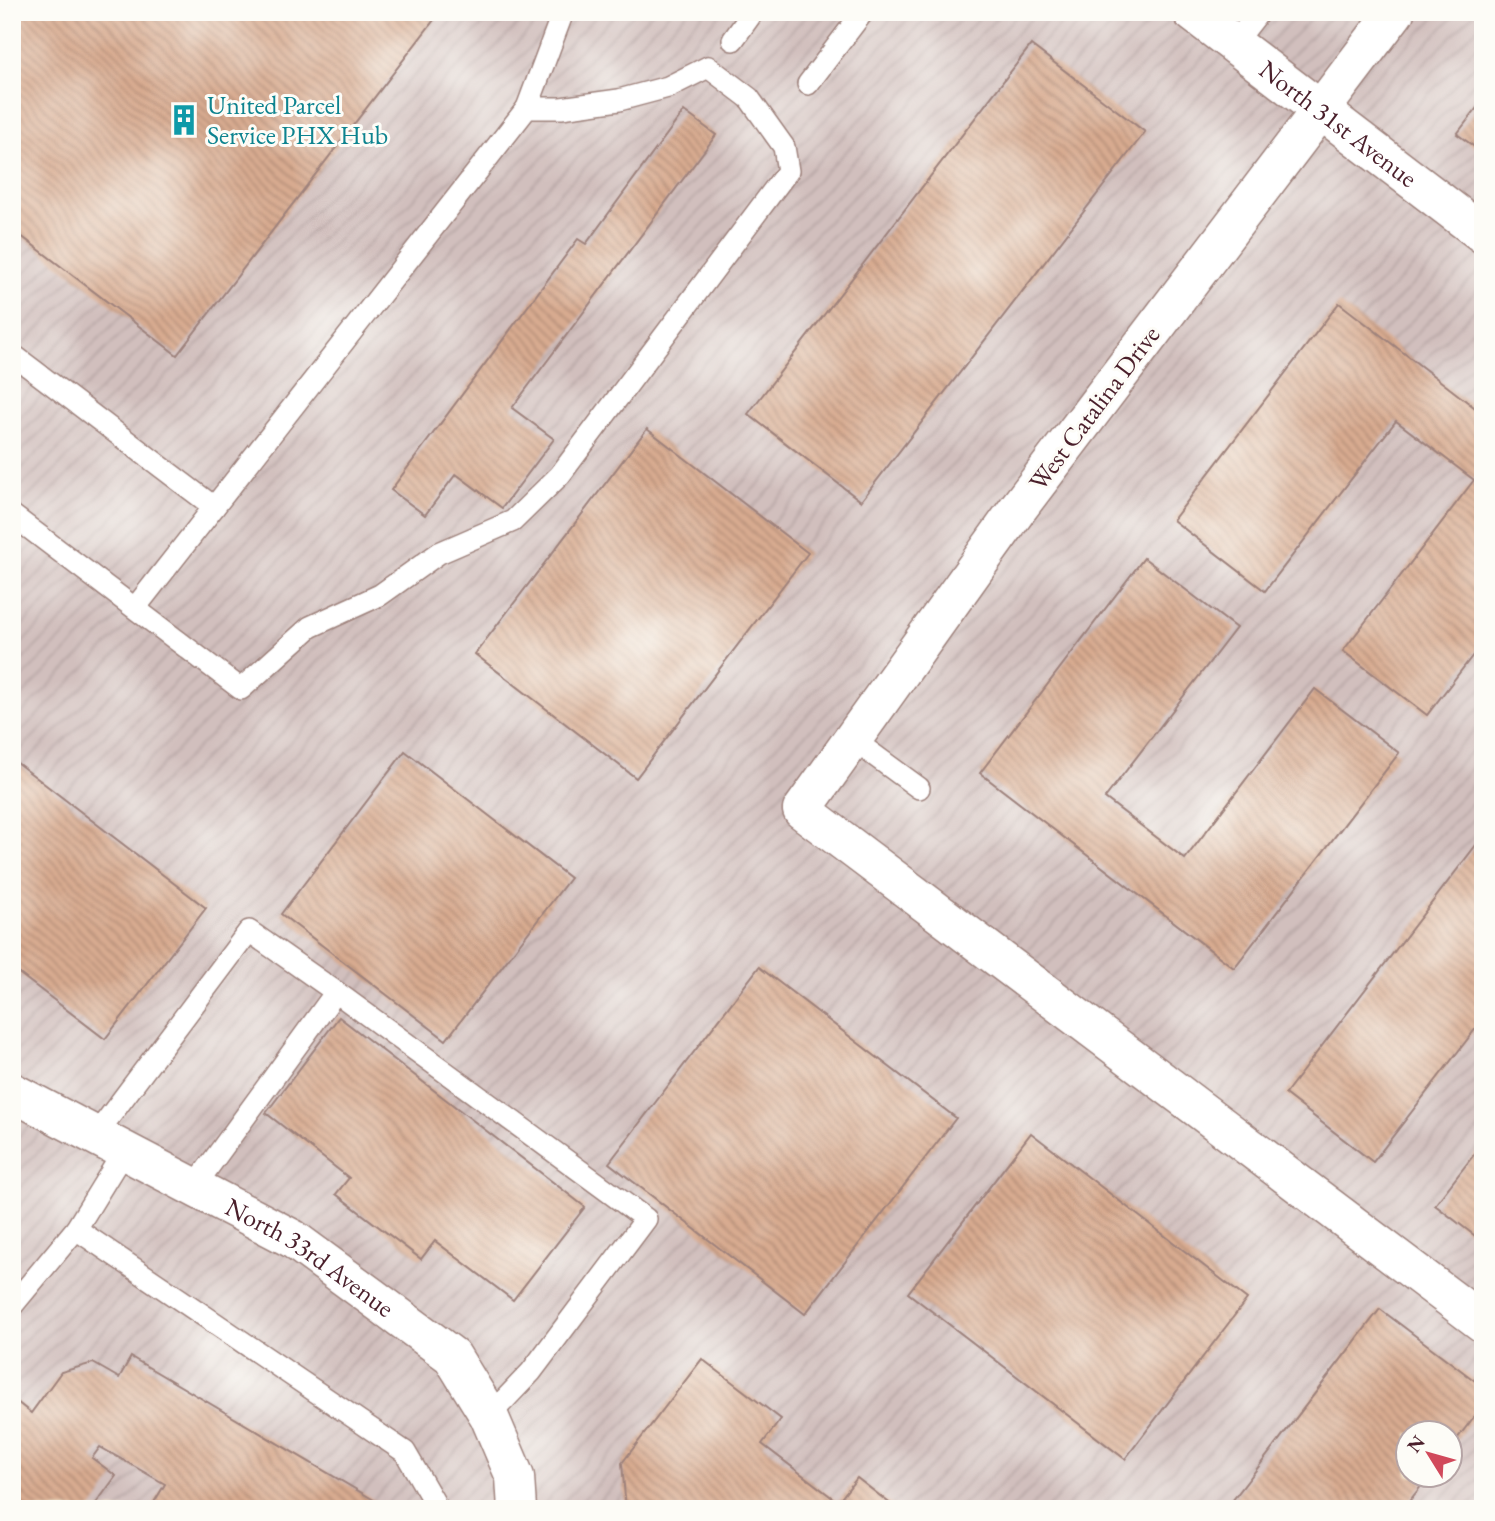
<svg xmlns="http://www.w3.org/2000/svg" width="1495" height="1521" font-family="'EB Garamond',serif">
  <defs>
    <pattern id="industrial-furrows" width="10" height="10" patternUnits="userSpaceOnUse" patternTransform="scale(1.75)"><rect width="10" height="10" fill="#d1bfbd"/><path d="M-1 1l2-2M0 10L10 0M9 11l2-2" fill="none" stroke="#b5a4a3"/></pattern>
    <pattern id="building-back-hatch" width="6" height="6" patternUnits="userSpaceOnUse" patternTransform="scale(1.75)"><rect width="6" height="6" fill="#d8ab90"/><path d="M-1 5l2 2M0 0l6 6M5-1l2 2" fill="none" stroke="#b18b76"/></pattern>
  </defs>
  <rect width="100%" height="100%" fill="#fdfcf7"/>
  <filter id="ink" filterUnits="userSpaceOnUse"><feTurbulence type="fractalNoise" baseFrequency=".0143" numOctaves="2"/><feDisplacementMap in="SourceGraphic" scale="14" xChannelSelector="R" yChannelSelector="G"/><feConvolveMatrix kernelMatrix="1 2 1 2 8 2 1 2 1" color-interpolation-filters="sRGB"/></filter>
  <filter id="wash" filterUnits="userSpaceOnUse"><feTurbulence type="fractalNoise" baseFrequency=".00686" numOctaves="4" result="noise"/><feDisplacementMap in="SourceGraphic" scale="28" xChannelSelector="R" yChannelSelector="G"/><feGaussianBlur stdDeviation="1.57" result="paint"/><feColorMatrix in="noise" values="0 0 0 0 0 0 0 0 0 0 0 0 0 0 0 0 0 1.4 0 .05"/><feComposite in="paint" operator="in"/></filter>
  <g filter="url(#wash)">
    <rect width="100%" height="100%" fill="#f2e6cc"/>
    <path fill="url(#industrial-furrows)" fill-rule="evenodd" d="M12,12H1483V1509H12ZM1408,1434H1450V1476H1408Z"/>
    <g id="blocks">
      <g fill="url(#building-back-hatch)">
        <path d="M12,12H440L177,355L12,229Z"/>
        <path d="M1031,45L1145,132L861,501L748,414Z"/>
        <path d="M1483,100V153L1457,134Z"/>
        <path d="M684,111L716,135L512,408L554,439L502,508L456,474L425,515L391,490L578,239L586,244Z"/>
        <path d="M1339,303L1483,414V642L1427,715L1343,651L1474,480L1396,421L1265,591L1173,520Z"/>
        <path d="M647,429L808,553L636,778L475,654Z"/>
        <path d="M1144,558L1236,628L1105,798L1185,859L1315,689L1399,753L1234,968L980,773Z"/>
        <path d="M405,751L570,878L446,1040L281,914Z"/>
        <path d="M12,759L206,908L105,1039L12,968Z"/>
        <path d="M1483,836V1019L1373,1162L1285,1094Z"/>
        <path d="M759,967L956,1118L805,1314L609,1163Z"/>
        <path d="M339,1017L585,1207L513,1300L435,1241L421,1259L336,1194L349,1178L266,1113Z"/>
        <path d="M1031,1133L1247,1299L1125,1459L908,1293Z"/>
        <path d="M1483,1143V1242L1435,1205Z"/>
        <path d="M1380,1309L1483,1387V1405L1450,1448V1434H1408V1476H1429L1403,1509H1226Z"/>
        <path d="M131,1357L389,1509H150L165,1484L100,1447L92,1458L116,1476L92,1509H12V1409L17,1402L31,1413L61,1372L93,1363L119,1378Z"/>
        <path d="M702,1359L781,1419L762,1444L838,1502L857,1478L897,1509H626L622,1463Z"/>
      </g>
    </g>
  </g>
  <g filter="url(#ink)">
    <use href="#blocks" fill-opacity="0" stroke="#9e827c" stroke-width="2"/>
    <g fill="none" stroke-linecap="round" stroke-linejoin="round">
      <defs>
        <g id="service">
          <path d="M733,40L753,12"/>
          <path d="M1234,44L1259,12"/>
          <path d="M808,84L863,12"/>
          <path d="M527,108L563,12"/>
          <path d="M12,354L214,507"/>
          <path d="M12,515L241,689L310,627L380,595L439,553L513,521L560,475L788,171L784,147L749,98L708,67L668,87L619,100L561,108H527L135,608"/>
          <path d="M852,739L919,788"/>
          <path d="M95,1136L249,931L336,992"/>
          <path d="M194,1187L336,992L646,1219L531,1372L489,1416"/>
          <path d="M76,1229L405,1452L438,1509"/>
          <path d="M12,1306L76,1229L124,1151"/>
        </g>
        <g id="minor">
          <path d="M1395,12L1019,507L802,810L1483,1323"/>
          <path id="s1" d="M12,1092L293,1239L452,1356L489,1416L515,1477L517,1509"/>
        </g>
        <g id="tertiary">
          <path id="s2" d="M1192,12L1483,234"/>
        </g>
      </defs>
      <use href="#service" stroke="#9e827c" stroke-width="24"/>
      <use href="#minor" stroke="#9e827c" stroke-width="41"/>
      <use href="#tertiary" stroke="#9e827c" stroke-width="41"/>
      <use href="#service" stroke="#fff" stroke-width="21"/>
      <use href="#minor" stroke="#fff" stroke-width="38"/>
      <use href="#tertiary" stroke="#fff" stroke-width="38"/>
    </g>
  </g>
  <defs>
    <symbol id="building-bare" viewBox="-9 -9 18 18"><path d="M-4-6H4V6H1V3H-1V6H-4ZM-2.5-4.3h1.7v1.8h-1.7ZM.8-4.3h1.7v1.8H.8ZM-2.5-1h1.7V.8h-1.7ZM.8-1h1.7V.8H.8Z" fill="#0f9aa8" stroke="#fdfcf7" stroke-width="2.5" paint-order="stroke"/></symbol>
  </defs>
  <g fill-rule="evenodd">
    <use href="#building-bare" x="162" y="98" width="44" height="44"/>
  </g>
  <g text-anchor="middle" dominant-baseline="central" stroke-width="6" stroke-linejoin="round" paint-order="stroke">
    <g font-size="26" fill="#0d838f" stroke="#fdfcf7" text-anchor="start">
      <text x="207" y="105">United Parcel<tspan x="207" dy="30">Service PHX Hub</tspan></text>
    </g>
    <g font-size="26" fill="#4a1f2b" stroke="#fdfcf7">
      <text stroke="none"><textPath href="#s2" startOffset="184">North 31st Avenue</textPath></text>
      <text transform="translate(1094 408) rotate(-53)">West Catalina Drive</text>
      <text stroke="none"><textPath href="#s1" startOffset="341">North 33rd Avenue</textPath></text>
    </g>
  </g>
  <rect width="1495" height="1521" fill="none" stroke="#fdfcf7" stroke-width="42"/>
  <g transform="translate(1429 1454) rotate(307)"><circle r="33" fill="#fdfcf7" stroke="#b5a4a5" stroke-width="2"/>
  <path d="M0-5L12 26L0 18L-12 26Z" fill="#d1495b"/>
  <text y="-10" font-size="19" font-weight="bold" text-anchor="middle" fill="#4a1f2b">N</text>
  </g>
</svg>
